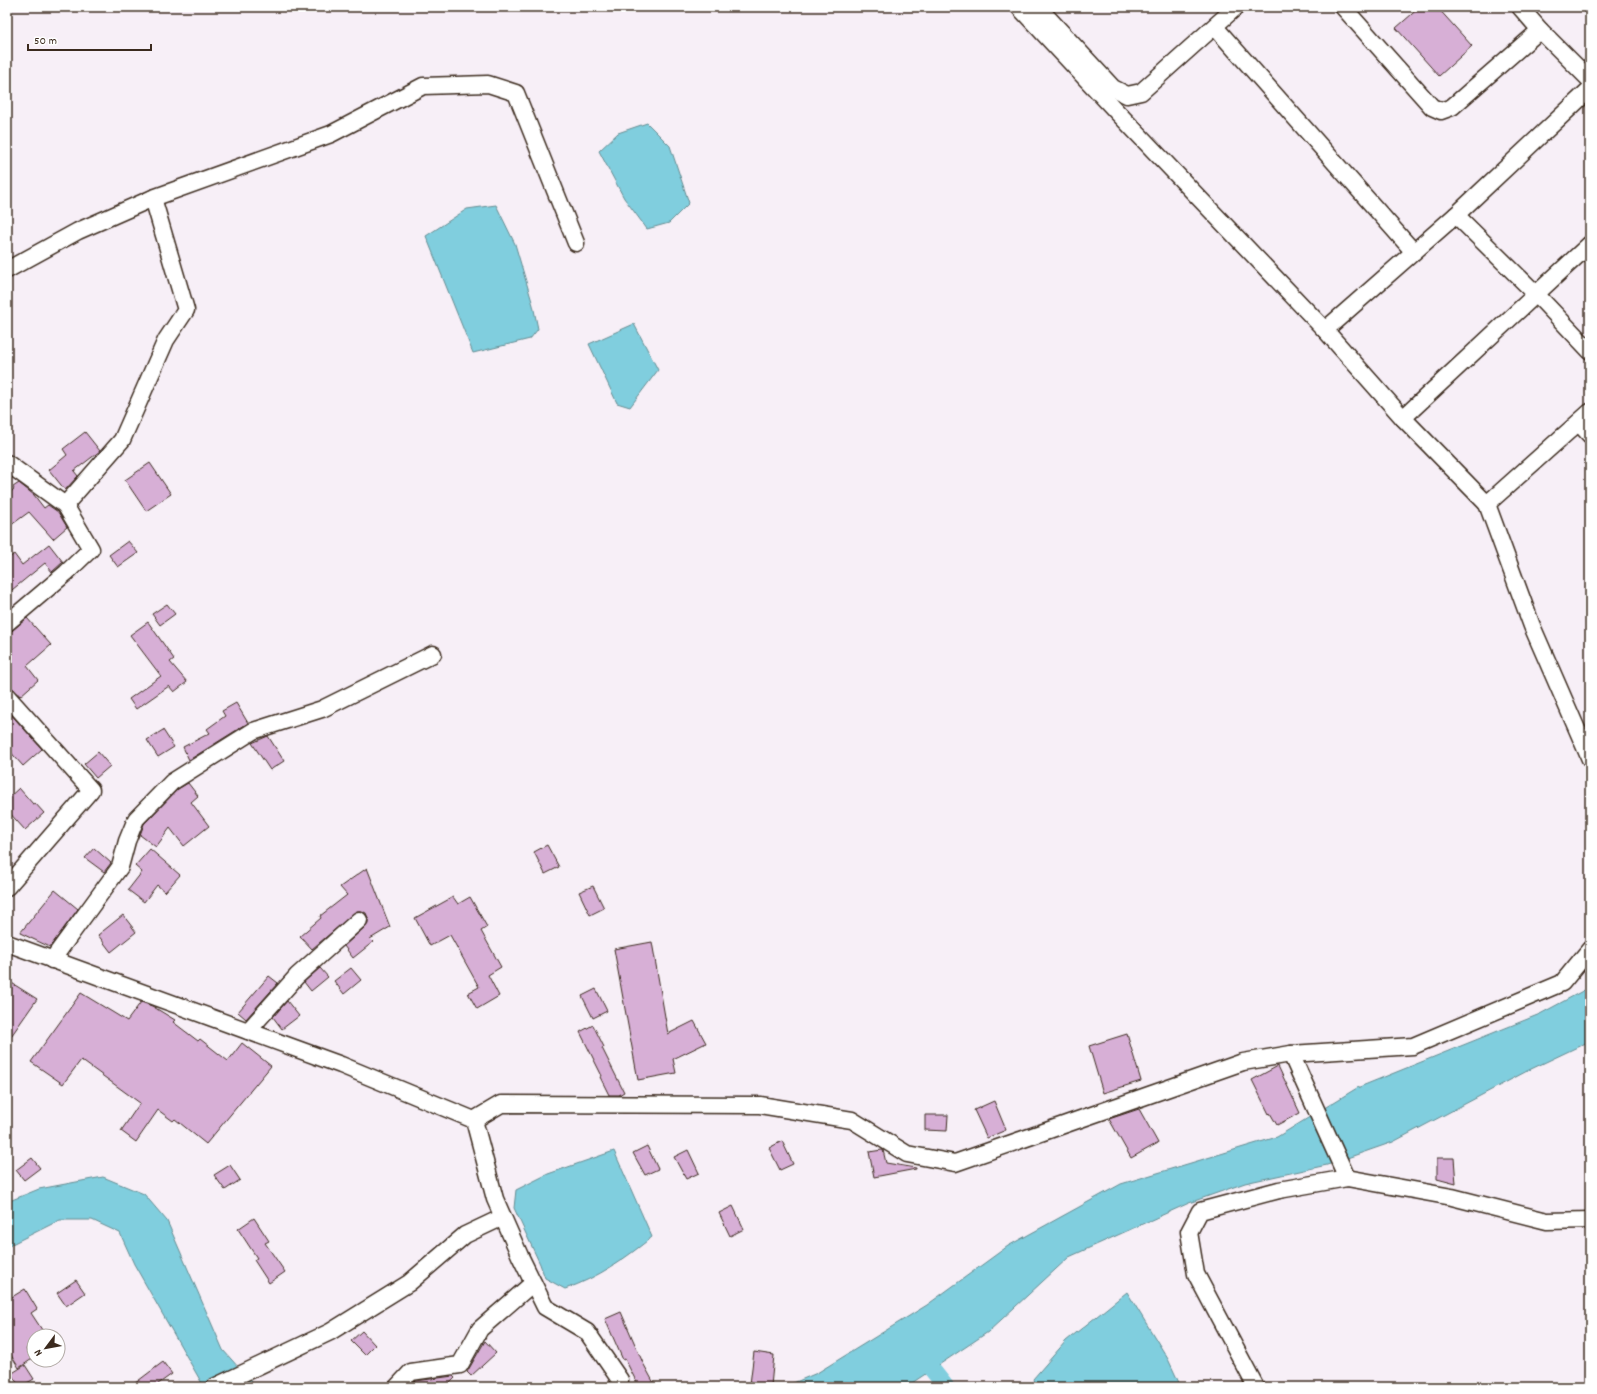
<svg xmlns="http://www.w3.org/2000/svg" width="1597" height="1394" font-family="Dekko,sans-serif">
  <rect width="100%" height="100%" fill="#f7eff7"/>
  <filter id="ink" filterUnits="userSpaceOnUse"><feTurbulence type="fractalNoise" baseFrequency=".025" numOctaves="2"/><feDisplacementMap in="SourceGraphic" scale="8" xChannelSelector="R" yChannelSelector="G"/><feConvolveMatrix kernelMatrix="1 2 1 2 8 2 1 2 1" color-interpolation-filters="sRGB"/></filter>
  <g filter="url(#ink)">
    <g fill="#80cede" stroke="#648c91">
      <path d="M647,123L670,146L689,203L669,223L647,229L624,198L599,151L618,133Z"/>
      <path d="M496,205L515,244L533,305L538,329L530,339L473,353L426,236L467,209Z"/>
      <path d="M634,324L658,370L630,407L617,403L589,344Z"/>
      <path d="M1590,987V1041L1529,1070L1393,1142L1327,1165L1245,1183L1189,1203L1069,1257L988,1332L906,1387H784L817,1373L927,1305L1008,1246L1121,1184L1277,1137L1357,1088L1540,1014Z"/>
      <path d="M614,1151L652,1237C626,1258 598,1278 565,1289L545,1278L540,1264L514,1208L516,1190L548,1174Z"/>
      <path d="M103,1177L144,1194L167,1221L223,1350L256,1387H204L134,1264L120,1233L92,1220H60L12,1244L7,1248V1202L39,1189Z"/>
      <path d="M1127,1292L1168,1359L1181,1387H1036L1033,1379L1066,1341Z"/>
    </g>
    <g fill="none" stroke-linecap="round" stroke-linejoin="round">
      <path stroke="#80cede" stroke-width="17" d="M922,1357L946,1387"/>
    </g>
    <g fill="#d7afd6" stroke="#3b2a1e">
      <path d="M1420,7H1437L1472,46L1439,76L1396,28Z"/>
      <path d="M85,432L100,451L74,471L78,476L65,490L49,470L67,455L63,449Z"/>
      <path d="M150,463L171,494L146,511L125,480Z"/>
      <path d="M19,483L34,495L44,508L48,505L58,512L67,527L53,539L29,512L7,528V495L14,489L13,487Z"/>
      <path d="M128,541L138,553L118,567L109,555Z"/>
      <path d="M49,544L63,562L52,572L45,563L7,594V560L14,554L22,565Z"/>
      <path d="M167,604L175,614L160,625L152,614Z"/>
      <path d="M27,618L51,645L27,666L38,680L20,696L14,689L7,686V635Z"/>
      <path d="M148,622L174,659L170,662L187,682L174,692L169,686L136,709L129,699L161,676L130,635Z"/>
      <path d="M236,703L248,723L189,760L183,747L210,733L207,729L225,716L222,711Z"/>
      <path d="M7,710L42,749L23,766L7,748Z"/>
      <path d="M163,730L174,747L158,757L147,740Z"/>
      <path d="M268,736L284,761L270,770L252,743Z"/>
      <path d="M98,752L110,766L96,778L84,764Z"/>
      <path d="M188,783L198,796L191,802L209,826L184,846L170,828L156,847L140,835L144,824L178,789Z"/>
      <path d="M19,788L33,804L35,803L44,813L25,830L7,810V799Z"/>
      <path d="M547,845L559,867L545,874L534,852Z"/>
      <path d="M94,848L111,863L104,872L85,858Z"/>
      <path d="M150,849L180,875L165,892L157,885L144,902L128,890L142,872L135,866Z"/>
      <path d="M367,868L390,927L370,939L373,942L353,958L344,946L365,927L368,923V918L366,913L362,911H357L312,949L300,936L321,918L320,916L347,895L340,887Z"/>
      <path d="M593,886L604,908L590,915L579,892Z"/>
      <path d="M55,890L78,909L50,947L20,933Z"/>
      <path d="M453,897L458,904L470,897L487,927L481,931L501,967L488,975L499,996L477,1009L468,993L479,987L450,935L430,946L415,918Z"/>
      <path d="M123,915L136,932L111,952L98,935Z"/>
      <path d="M652,942L668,1034L694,1021L706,1043L673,1059L676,1073L638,1080L614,949Z"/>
      <path d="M320,968L328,977L311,991L304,982Z"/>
      <path d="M351,968L361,980L344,994L334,981Z"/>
      <path d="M269,976L278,983L246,1019L238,1012Z"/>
      <path d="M7,980L37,999L7,1042Z"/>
      <path d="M596,989L607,1011L593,1018L582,996Z"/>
      <path d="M81,993L127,1021L141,1002L152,1006L175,1020L173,1022L198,1041L200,1039L228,1061L242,1043L271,1066L206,1144L175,1119L173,1121L158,1110L136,1142L121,1131L140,1103L81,1060L63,1084L31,1062Z"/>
      <path d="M287,1001L299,1016L282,1029L273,1017Z"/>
      <path d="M593,1025L604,1047L602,1048L624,1092L619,1095H609L600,1077L602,1076L580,1032Z"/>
      <path d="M1127,1034L1141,1081L1103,1093L1089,1046Z"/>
      <path d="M1278,1066L1300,1113L1277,1125L1270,1113L1269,1114L1252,1080Z"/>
      <path d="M994,1101L1006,1130L987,1138L974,1110Z"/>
      <path d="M1139,1109L1158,1143L1131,1158L1109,1119Z"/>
      <path d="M925,1115H948L947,1131L925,1130Z"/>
      <path d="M782,1141L793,1164L780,1170L769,1148Z"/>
      <path d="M647,1146L658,1169L645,1175L633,1153Z"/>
      <path d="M688,1150L699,1173L686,1179L674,1157Z"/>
      <path d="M882,1150H883L886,1163L916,1168V1169L874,1177L869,1152Z"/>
      <path d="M32,1158L40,1168L24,1180L16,1170Z"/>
      <path d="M1437,1158H1454L1456,1184L1437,1179Z"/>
      <path d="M230,1165L240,1180L225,1190L214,1175Z"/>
      <path d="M733,1206L744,1229L730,1236L719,1213Z"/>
      <path d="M254,1218L269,1241L265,1243L285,1272L269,1283L254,1260L257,1258L238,1229Z"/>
      <path d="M76,1280L85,1293L66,1306L57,1293Z"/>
      <path d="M25,1289L37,1309L31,1313L46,1336H34V1343L26,1349L32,1359L19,1368L7,1349V1300Z"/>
      <path d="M621,1312L643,1363L656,1387H639L625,1359L623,1360L605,1319Z"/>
      <path d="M362,1331L375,1345L365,1355L351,1341Z"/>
      <path d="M485,1341L496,1353L471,1376L467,1372Z"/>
      <path d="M754,1352L774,1355L771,1386L750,1384Z"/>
      <path d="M163,1362L172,1374L154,1387H130Z"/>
      <path d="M25,1365L34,1379L20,1387L11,1374Z"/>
      <path d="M453,1376L455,1378L446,1387H410L416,1381Z"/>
    </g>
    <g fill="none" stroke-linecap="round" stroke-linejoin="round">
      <defs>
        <g id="street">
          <path d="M1019,7L1118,113L1325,330L1403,418L1487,504L1590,412"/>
          <path d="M1038,7L1113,88L1127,95L1141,92L1236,7"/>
          <path d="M1343,7L1432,107L1441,111L1452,107L1540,30"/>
          <path d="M1520,7L1540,30L1590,80"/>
          <path d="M1215,27L1413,251"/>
          <path d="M153,198L331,134L423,86L488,84L516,93L576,243"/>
          <path d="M1456,215L1536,294L1590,351"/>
          <path d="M7,270L78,231L153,198L186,310L166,340L122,440L65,505L91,549L66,573L7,623"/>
          <path d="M1325,330L1456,215L1590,89"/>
          <path d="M1403,418L1590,244"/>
          <path d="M1579,423L1590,435"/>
          <path d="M7,463L65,505"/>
          <path d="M1487,504L1532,626L1590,759"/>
          <path d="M7,696L91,790L7,887"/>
          <path d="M7,943L341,1065L474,1120L501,1104L760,1105L852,1120L907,1154L955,1163L1243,1062L1291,1054L1413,1046L1562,983L1590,949"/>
          <path d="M52,960L120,867L127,841L136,819L172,782L253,731L322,709L433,654"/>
          <path d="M248,1031L297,976L359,920"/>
          <path d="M1291,1054L1347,1178"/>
          <path d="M474,1120L495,1199L520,1256L545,1307L587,1332L620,1380"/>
          <path d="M214,1387L330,1332L409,1283L465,1235L503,1217"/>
          <path d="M397,1387L411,1372L460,1365L480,1329L533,1283"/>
          <path d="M1256,1387L1196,1274L1189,1232L1200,1211L1279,1190L1347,1178L1452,1197L1547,1221L1590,1220"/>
        </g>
      </defs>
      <use href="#street" stroke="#3b2a1e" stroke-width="19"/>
      <use href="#street" stroke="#fff" stroke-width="16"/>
    </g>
  </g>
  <rect width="1597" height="1394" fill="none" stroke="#fff" stroke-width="24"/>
  <rect x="12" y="12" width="1573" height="1370" fill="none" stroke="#3b2a1e" stroke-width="1.5" filter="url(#ink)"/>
  <g transform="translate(46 1348) rotate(238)"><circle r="19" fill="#ffffff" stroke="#b1aaa5"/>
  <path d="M0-3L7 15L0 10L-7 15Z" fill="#3b2a1e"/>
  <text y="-6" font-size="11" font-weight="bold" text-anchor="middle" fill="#3b2a1e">N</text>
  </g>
  <path d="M28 44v6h123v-6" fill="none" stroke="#3b2a1e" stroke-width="2"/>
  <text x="34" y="44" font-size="12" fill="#3b2a1e" stroke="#ffffff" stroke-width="3" paint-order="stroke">50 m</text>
</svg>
